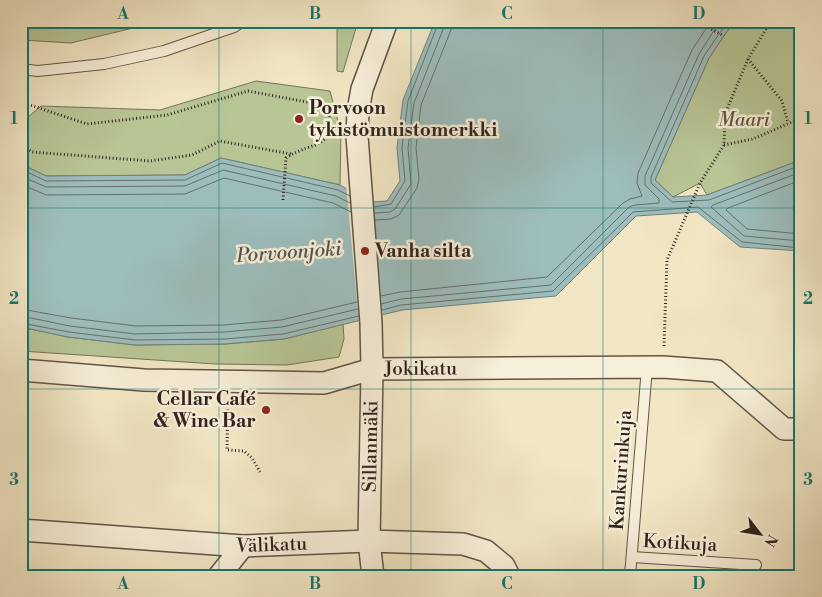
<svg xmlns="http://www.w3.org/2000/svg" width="822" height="597" font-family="'Libre Bodoni',serif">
  <rect width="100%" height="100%" fill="#f2e7c5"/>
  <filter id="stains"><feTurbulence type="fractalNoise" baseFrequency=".004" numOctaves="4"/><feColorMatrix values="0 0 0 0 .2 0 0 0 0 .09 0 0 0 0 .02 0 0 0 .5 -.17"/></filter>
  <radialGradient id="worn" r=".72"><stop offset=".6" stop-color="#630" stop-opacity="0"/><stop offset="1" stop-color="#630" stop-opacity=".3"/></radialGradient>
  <g fill="#b8c696" stroke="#74745a">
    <path d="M21,21H162L71,43L21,40Z"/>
    <path d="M337,21H358L343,72L337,71Z"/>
    <path d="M734,21H801V160L707,195L700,183L673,197L655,180L709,58Z"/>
    <path d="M256,81L330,91L341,132L340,185L221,158L185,175L46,176L21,164V123L41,106L160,110Z"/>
    <path d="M343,324L344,339L339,357L287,365L215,364L21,351V327L68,337L135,345L225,344L284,339Z"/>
  </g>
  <path fill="#9dbebd" stroke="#71807e" d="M435,21H734L709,58L655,180L673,197L707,195L801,160V251L740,247L697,212L636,216L556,296L402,310L284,339L225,344L135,345L68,337L21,327V164L46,176L185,175L221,158L340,185L371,202L387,201L400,181L397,148L403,100Z"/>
  <path fill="#f2e7c5" d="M346,185L373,199L383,317L359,323Z"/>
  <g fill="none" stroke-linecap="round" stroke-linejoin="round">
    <g stroke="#66706e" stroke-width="1">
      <path d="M728,21L704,56L651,177V183L672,202L709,200L801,165"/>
      <path d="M21,169L46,181L185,180L222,163L338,190L350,196"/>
      <path d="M801,172L713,205L711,207L744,236L801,241"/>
      <path d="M21,176L46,187L185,186L223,170L336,196L350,203"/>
      <path d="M801,180L728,208L726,210L747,229L801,234"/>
      <path d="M21,184L46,195L185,194L224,178L333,203L351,212"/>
      <path d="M374,207L391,204L405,181L402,148L408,101L439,21"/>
      <path d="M375,213L390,212L395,209L411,184L408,148L414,103L444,27L445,21"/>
      <path d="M375,220L391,219L399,215L417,188L419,179L416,148L421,105L451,30L453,21"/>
      <path d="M381,296L400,292L547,277L623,203L630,199L642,196L637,183L638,173L692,50L711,21"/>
      <path d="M381,304L401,299L551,285L629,207L635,205L659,203V199L645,185V176L699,54L720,21"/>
      <path d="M21,309L71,318L136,326L224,325L281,320L357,302"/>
      <path d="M382,310L401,305L553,291L633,212L698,207L742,242L801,248"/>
      <path d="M21,316L70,326L135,334L224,332L282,327L358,309"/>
      <path d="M21,323L69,332L135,340L225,339L283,334L359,316"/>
    </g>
    <defs>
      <g id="lane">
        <path d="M21,69L38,71L104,64L164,51L234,27L243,21"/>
        <path d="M632,557L756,565"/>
        <path d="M630,576L647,367"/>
      </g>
      <g id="street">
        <path id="s1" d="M21,370L144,380L324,383L372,369L663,367L717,371L784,429H801"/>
        <path id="s2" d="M21,530L243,546L369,541L463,544L486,551L504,566L509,576"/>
        <path d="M219,576L243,546"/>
        <path id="s3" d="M373,576L369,541L372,369L371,323L357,136L358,111L362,89L387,21"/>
      </g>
    </defs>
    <use href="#lane" stroke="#605448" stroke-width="12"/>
    <use href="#street" stroke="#605448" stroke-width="24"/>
    <g stroke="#30231f" stroke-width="3" stroke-dasharray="1 2.5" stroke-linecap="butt">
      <path d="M696,21L724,36"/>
      <path d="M748,59L782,101L788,123"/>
      <path d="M21,102L87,124L167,115L248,91L328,106H339"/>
      <path d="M21,144L32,152L150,161L192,155L220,141L291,154"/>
      <path d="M724,145L753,139L801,118"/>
      <path d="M283,200L286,158C314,139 335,153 328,106"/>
      <path d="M664,346L667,260L700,183L724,145L725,114L748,59L771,21"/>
      <path d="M228,402L227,450L244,451L252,458L260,472"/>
    </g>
    <use href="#lane" stroke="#f7efd9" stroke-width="10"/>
    <use href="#street" stroke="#f7efd9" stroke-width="21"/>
  </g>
  <path fill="none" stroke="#0f766e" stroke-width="1" stroke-opacity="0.55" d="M219,21V576M411,21V576M603,21V576M21,208H801M21,389H801"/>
  <g fill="#8f2418" stroke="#f7efd9" stroke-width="2">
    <circle cx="299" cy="119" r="5"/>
    <circle cx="365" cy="251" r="5"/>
    <circle cx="266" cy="410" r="5"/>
  </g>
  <g text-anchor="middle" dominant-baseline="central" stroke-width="5" stroke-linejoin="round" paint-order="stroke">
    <g font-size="19" font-weight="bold" fill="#30231f" stroke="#f7efd9" text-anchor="start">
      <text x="309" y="108">Porvoon<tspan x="309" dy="22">tykistömuistomerkki</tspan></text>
      <text x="375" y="251">Vanha silta</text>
      <text x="256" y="399" text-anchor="end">Cellar Café<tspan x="256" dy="22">&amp; Wine Bar</tspan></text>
    </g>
    <g font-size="19" font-style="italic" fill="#595443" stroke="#f7efd9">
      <text x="744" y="120">Maari</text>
    </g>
    <g font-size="19" fill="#30231f" stroke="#f7efd9">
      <text stroke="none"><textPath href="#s1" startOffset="402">Jokikatu</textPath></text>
      <text stroke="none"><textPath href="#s3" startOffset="130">Sillanmäki</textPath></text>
      <text transform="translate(621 470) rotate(-86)">Kankurinkuja</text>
      <text transform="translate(680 543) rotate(3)">Kotikuja</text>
      <text stroke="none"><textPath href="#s2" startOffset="251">Välikatu</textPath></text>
    </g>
    <g font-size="20" font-style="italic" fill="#51524e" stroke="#f7efd9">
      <text transform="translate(289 253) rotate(-4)">Porvoonjoki</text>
    </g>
  </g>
  <rect width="822" height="597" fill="none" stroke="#f2e7c5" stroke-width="55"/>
  <g transform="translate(760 534) rotate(121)" stroke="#f7efd9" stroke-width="4" paint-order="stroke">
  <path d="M0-4L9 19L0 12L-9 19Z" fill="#30231f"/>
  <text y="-8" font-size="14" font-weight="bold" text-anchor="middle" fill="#30231f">N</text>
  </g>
  <rect x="28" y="28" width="766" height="542" fill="none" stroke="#0f766e" stroke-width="2"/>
  <g font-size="16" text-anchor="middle" font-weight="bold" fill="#0f766e">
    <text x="123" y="19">A</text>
    <text x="315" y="19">B</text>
    <text x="507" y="19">C</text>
    <text x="699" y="19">D</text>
    <text x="14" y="124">1</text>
    <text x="808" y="124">1</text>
    <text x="14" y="304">2</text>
    <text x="808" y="304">2</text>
    <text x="14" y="485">3</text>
    <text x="808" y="485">3</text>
    <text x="123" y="589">A</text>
    <text x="315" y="589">B</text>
    <text x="507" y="589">C</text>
    <text x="699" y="589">D</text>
  </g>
  <rect width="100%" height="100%" filter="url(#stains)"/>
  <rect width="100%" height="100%" fill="url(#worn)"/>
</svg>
